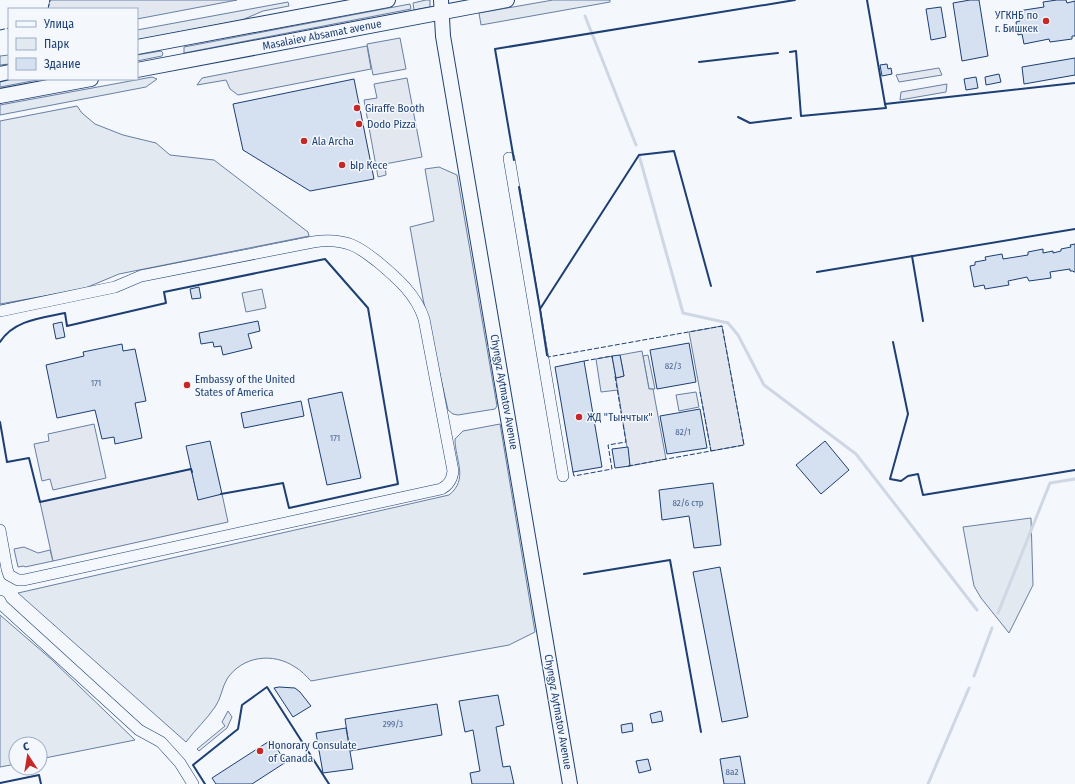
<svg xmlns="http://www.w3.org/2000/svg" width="1075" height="784" font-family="'Fira Sans Condensed',sans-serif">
  <rect width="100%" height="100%" fill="#f4f7fb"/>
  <g fill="#e3e9f0" stroke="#687fa3">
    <path d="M426,0H430V7L414,10L413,3Z"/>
    <path d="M553,0H610V2L481,25L479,13Z"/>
    <path d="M288,2L289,6L263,11L242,20L137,40V30Z"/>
    <path d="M410,4L411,9L184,53V47Z"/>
    <path d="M161,51L163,53L162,56L137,61V55Z"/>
    <path d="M9,55V64L0,65V56Z"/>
    <path d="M152,77L157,79L146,87L0,115V105Z"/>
    <path d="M13,79H43L0,87V82Z"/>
    <path d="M77,106L82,113L95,124L123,135L156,143L170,155L214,160L308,232L309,236L119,274L83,289L0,304V121Z"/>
    <path d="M439,167L457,175L497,406L495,409L458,415L453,414L448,410L423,299L410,227L434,221L425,169Z"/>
    <path d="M262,289L266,308L246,312L242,293Z"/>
    <path d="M648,355L655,389H649L643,356Z"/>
    <path d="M612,356L618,390L601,392L596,359Z"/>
    <path d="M696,392L699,407L679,411L676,395Z"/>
    <path d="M500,424L535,632L509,645L311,681C306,676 301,670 295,667C273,652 242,656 227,679C222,687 221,699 215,707C207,719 195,730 186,742L18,593L449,495C469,479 455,460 455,439L463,431Z"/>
    <path d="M1031,518L1033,585L1009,633L981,598L974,586L963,527Z"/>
    <path d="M24,547L38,553L50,550L53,561L25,567L24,566L18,567L14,549Z"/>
    <path d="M0,615L51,659L135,740L40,759V744H16V764L0,767Z"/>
  </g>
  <g fill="#e3e8f0" stroke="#687fa3">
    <path d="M50,0H237L137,19V9H48Z"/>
    <path d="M400,38L406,69L373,75L367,44Z"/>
    <path d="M367,46L371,69L238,95L230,89L226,80L197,85L202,78Z"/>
    <path d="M939,68L942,75L899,82L896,75Z"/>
    <path d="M407,78L422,157L385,164L386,175L378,177L364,100L377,98L374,84Z"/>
    <path d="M947,84L946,92L900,100L901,92Z"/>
    <path d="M722,326L744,445L711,451L689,332Z"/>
    <path d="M642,351L649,389H653L666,459L630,466L616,378L624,376L620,355Z"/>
    <path d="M94,424L106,478L53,490L50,479L42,481L34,444L49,441L48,434Z"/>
    <path d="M191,469L198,499L222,494L228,522L53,561L40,502Z"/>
    <path d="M228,711L232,717L227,728L199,751L197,749L225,726L222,722Z"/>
  </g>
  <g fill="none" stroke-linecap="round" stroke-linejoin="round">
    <g stroke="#cfd7e4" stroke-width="3">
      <path d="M585,16L636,145"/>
      <path d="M639,155L683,313L728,323L738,335L764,385L856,454L977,610"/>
      <path d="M998,613L1050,483L1075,479"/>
      <path d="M974,676L992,628"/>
      <path d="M928,784L969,688"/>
    </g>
  </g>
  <g fill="#d5e0f0" stroke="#1d3f73">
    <path d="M970,0H979L988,56L962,61L953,3Z"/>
    <path d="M1057,0H1066L1067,3L1075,1V36H1072V39L1050,42L1049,39L1024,44L1022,34L1018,35L1016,22L1020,21L1018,11L1044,7L1043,2Z"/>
    <path d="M941,7L946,37L931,40L926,9Z"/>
    <path d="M1075,58V75L1024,84L1022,67Z"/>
    <path d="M887,64L888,69L891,68L892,74L882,76L880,65Z"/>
    <path d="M999,74L1001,82L986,85L985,77Z"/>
    <path d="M976,77L978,88L966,90L964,79Z"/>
    <path d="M354,79L374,179L310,191L243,150L233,104Z"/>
    <path d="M1075,244V272H1074L1073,271H1070V269L1050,272L1051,278L1029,281L1027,277L1008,281L1009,285L985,289L984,285L974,287L970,266L975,265V262L986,260L985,257L1002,254L1003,259L1028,255V252L1043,249V253L1053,251V253L1061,251V249L1071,247L1070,245Z"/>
    <path d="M199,287L201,298L192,299L190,289Z"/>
    <path d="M258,321L260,331L248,334L252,348L223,355L221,346L214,347L213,342L201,344L199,333Z"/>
    <path d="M62,322L65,337L56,339L53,324Z"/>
    <path d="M689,343L696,382L657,389L650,350Z"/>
    <path d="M122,344L123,351L135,349L146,401L135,403L142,438L115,444L114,437L102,439L95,410L57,418L46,365L84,356L83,352Z"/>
    <path d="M620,355L624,376L616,378L612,356Z"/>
    <path d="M584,361L602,467L573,472L555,367Z"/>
    <path d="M342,392L361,478L327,485L308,399Z"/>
    <path d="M301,401L304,416L244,428L241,413Z"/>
    <path d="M700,409L707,448L667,454L660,416Z"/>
    <path d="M210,441L222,494L198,500L186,446Z"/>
    <path d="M825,441L849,470L821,494L796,465Z"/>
    <path d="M628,447L630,466L615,468L612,449Z"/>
    <path d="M713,483L721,545L694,548L689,516L662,520L659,490Z"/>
    <path d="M720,567L748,717L722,722L693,572Z"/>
    <path d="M279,687L295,688L300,692L311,706L293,717L274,688Z"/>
    <path d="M498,695L504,725L496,727L503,767L510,766L514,784H472L470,773L480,771L473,730L465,732L459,701Z"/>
    <path d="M437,704L442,735L350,751L345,719Z"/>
    <path d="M661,711L663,721L652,723L650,714Z"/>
    <path d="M632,723L633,731L622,733L621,725Z"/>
    <path d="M346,728L353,769L323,773L316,733Z"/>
    <path d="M271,740L286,762L252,784H216L212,778Z"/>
    <path d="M740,756L745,784H724L720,759Z"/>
    <path d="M648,759L651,770L639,773L636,761Z"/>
  </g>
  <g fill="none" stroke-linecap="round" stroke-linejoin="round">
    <defs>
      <g id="minor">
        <path d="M509,158L563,476"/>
        <path d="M0,311L115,287L141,276L313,242C326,240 339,240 352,245C362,249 370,256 378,262C397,278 416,294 424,319L453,471C452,480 449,485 441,489L24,580H18L9,575L7,569L0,530"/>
        <path d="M0,601L2,605L139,730L161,742L180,763L193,784"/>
      </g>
      <g id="major">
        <path d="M441,0L443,36L570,784"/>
        <path d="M137,47L388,0"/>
        <path d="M137,70L507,0"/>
        <path d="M0,74L9,72"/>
        <path d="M0,96L91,79"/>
      </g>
    </defs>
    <use href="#minor" stroke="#1d3f73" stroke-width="12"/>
    <use href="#major" stroke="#1d3f73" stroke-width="16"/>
    <use href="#minor" stroke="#f4f7fb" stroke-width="11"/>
    <use href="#major" stroke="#f4f7fb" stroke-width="14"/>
    <g stroke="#1d3f73" stroke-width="1" stroke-dasharray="5 2" stroke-linecap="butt">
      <path d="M48,9L50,0"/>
      <path d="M0,30L9,28"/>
      <path d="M547,355L548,357L722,326L744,445L628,466"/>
      <path d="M584,361L612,356V358"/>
      <path d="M700,392L711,451"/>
      <path d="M573,472L574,476L612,469L608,445L626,442L615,376"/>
    </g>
    <g stroke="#1d3f73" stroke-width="2">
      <path d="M867,0L885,104L1075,83"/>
      <path d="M790,52L796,51L801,116L886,108L885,104"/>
      <path d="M699,62L778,53"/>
      <path d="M738,117L750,123L791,118"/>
      <path d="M514,160L495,49L795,0"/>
      <path d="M519,187L540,309"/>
      <path d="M912,256L923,321"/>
      <path d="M817,272L1075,229"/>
      <path d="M0,342C14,320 41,318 65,313L67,326L166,303L164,292L325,259L368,308L398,484L289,508L283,483L221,494"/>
      <path d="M893,342L908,414L890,479L901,481L908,476L918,474L923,495L1075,470"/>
      <path d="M547,355L540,309L639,155L674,151L711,286"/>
      <path d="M0,422L7,462L29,458L40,502L191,469L192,472"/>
      <path d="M584,574L670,560L701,732"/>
      <path d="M0,783L39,775L41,784"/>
      <path d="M205,784L193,765L238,729L242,705L267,687L329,784"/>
    </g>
  </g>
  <g fill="#c62828" stroke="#f4f7fb" stroke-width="1.5">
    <circle cx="1046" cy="21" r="4"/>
    <circle cx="357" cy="108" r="4"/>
    <circle cx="359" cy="124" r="4"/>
    <circle cx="304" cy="141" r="4"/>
    <circle cx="342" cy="165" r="4"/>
    <circle cx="187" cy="385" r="4"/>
    <circle cx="579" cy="417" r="4"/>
    <circle cx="260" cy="751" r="4"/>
  </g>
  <g text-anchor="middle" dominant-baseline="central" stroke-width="3" stroke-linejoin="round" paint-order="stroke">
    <g font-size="9" fill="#4b6792">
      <text x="673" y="366">82/3</text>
      <text x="96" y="383">171</text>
      <text x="683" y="432">82/1</text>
      <text x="335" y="438">171</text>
      <text x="688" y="503">82/6 стр</text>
      <text x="393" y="724">299/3</text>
      <text x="732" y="772">8а2</text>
    </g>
    <g font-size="11" fill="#1d3f73" stroke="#f4f7fb" text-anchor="start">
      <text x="1038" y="15" text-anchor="end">УГКНБ по<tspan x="1038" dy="13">г. Бишкек</tspan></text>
      <text x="365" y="108">Giraffe Booth</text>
      <text x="367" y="124">Dodo Pizza</text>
      <text x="312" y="141">Ala Archa</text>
      <text x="350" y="165">Ыр Кесе</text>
      <text x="195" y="379">Embassy of the United<tspan x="195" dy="13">States of America</tspan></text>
      <text x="587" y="417">ЖД "Тынчтык"</text>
      <text x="268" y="745">Honorary Consulate<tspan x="268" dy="13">of Canada</tspan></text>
    </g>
    <g font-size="11" fill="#1d3f73" stroke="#f4f7fb">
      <text transform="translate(322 35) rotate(-11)">Masalaiev Absamat avenue</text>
      <text transform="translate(504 392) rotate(80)">Chyngyz Aytmatov Avenue</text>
      <text transform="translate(558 712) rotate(80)">Chyngyz Aytmatov Avenue</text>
    </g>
  </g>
  <rect x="8" y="8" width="130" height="72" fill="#f4f7fb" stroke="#9eadc5"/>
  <rect x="16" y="21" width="20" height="6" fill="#f4f7fb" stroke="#9eadc5"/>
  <text x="44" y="28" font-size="12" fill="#1d3f73">Улица</text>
  <rect x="16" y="38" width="20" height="12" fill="#e3e9f0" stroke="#9eadc5"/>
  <text x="44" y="48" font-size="12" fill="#1d3f73">Парк</text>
  <rect x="16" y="58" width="20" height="12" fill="#d5e0f0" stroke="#9eadc5"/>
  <text x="44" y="68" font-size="12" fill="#1d3f73">Здание</text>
  <g transform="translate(28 756) rotate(348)"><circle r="19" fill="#f4f7fb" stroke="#9eadc5"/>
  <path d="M0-3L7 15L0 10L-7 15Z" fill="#c62828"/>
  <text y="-6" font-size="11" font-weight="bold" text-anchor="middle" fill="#1d3f73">С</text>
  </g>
</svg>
